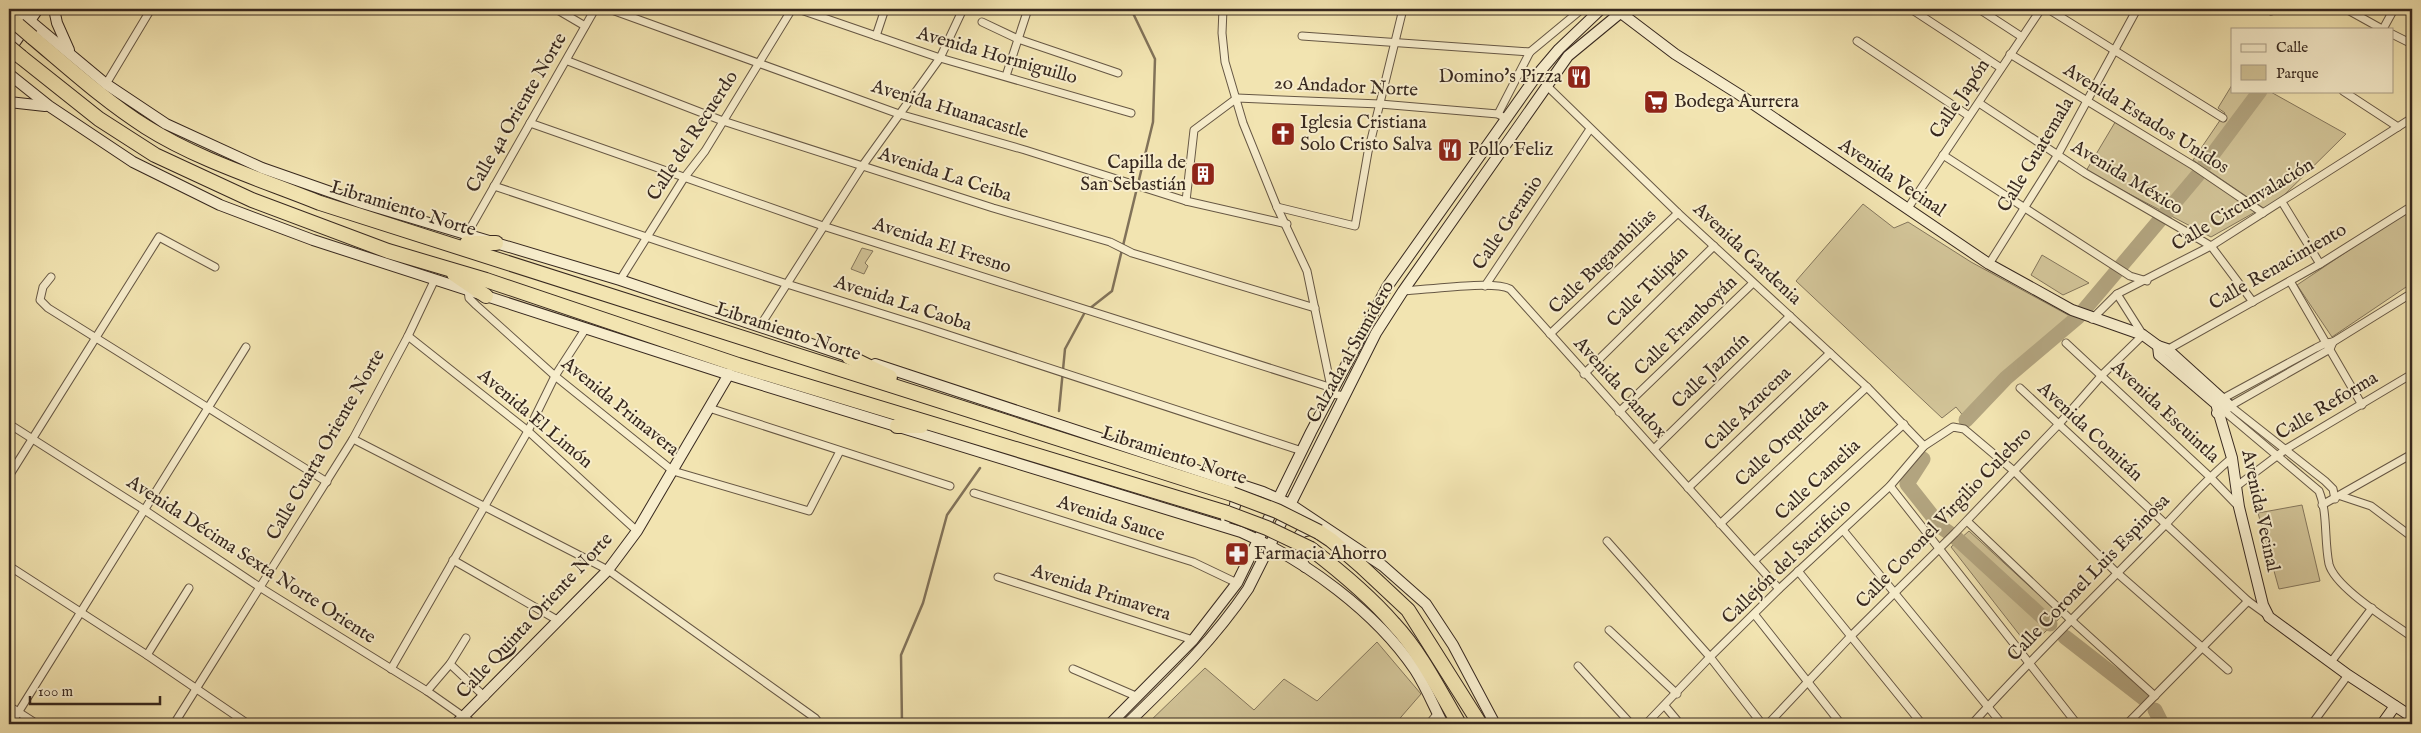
<svg xmlns="http://www.w3.org/2000/svg" width="2421" height="733" font-family="'IM FELL English',serif">
  <rect width="100%" height="100%" fill="#f2e4b1"/>
  <filter id="stains"><feTurbulence type="fractalNoise" baseFrequency=".004" numOctaves="4"/><feColorMatrix values="0 0 0 0 .2 0 0 0 0 .09 0 0 0 0 .02 0 0 0 .5 -.17"/></filter>
  <radialGradient id="worn" r=".72"><stop offset=".6" stop-color="#630" stop-opacity="0"/><stop offset="1" stop-color="#630" stop-opacity=".3"/></radialGradient>
  <g fill="#d2c498" stroke="#84765c">
    <path d="M2232,85V91H2269L2346,134L2268,211L2193,160L2225,113L2218,108Z"/>
    <path d="M2117,119L2257,211L2211,237L2086,171Z"/>
    <path d="M1863,204L1894,228L1908,222L1971,262L2070,316L1965,418L1956,407L1942,418L1796,281Z"/>
    <path d="M2406,212L2412,222V283L2332,337L2297,285Z"/>
    <path d="M862,248L873,251L865,263L868,266L864,274L851,269Z"/>
    <path d="M2042,255L2089,283L2063,295L2031,275Z"/>
    <path d="M2302,505L2320,581L2279,589L2258,513Z"/>
    <path d="M1969,531L2062,616L2029,647L1951,547Z"/>
    <path d="M1377,642L1421,694L1395,724H1147L1205,668L1254,710L1284,679L1317,701Z"/>
  </g>
  <g fill="none" stroke-linecap="round" stroke-linejoin="round">
    <g stroke="#817259" stroke-width="2.5">
      <path d="M1089,309L1112,291L1153,122L1155,59L1131,9"/>
      <path d="M1059,411L1065,349L1085,312"/>
      <path d="M902,724L901,655L923,603L947,515L980,468"/>
    </g>
    <g stroke="#b2a47f" stroke-width="15">
      <path d="M2201,170L2260,91"/>
      <path d="M1966,420L2006,378L2078,317L2197,176"/>
      <path d="M1923,459L1907,484L1941,527L1955,537L2050,624"/>
      <path d="M2065,637L2146,700"/>
      <path d="M2155,710L2162,724"/>
    </g>
    <defs>
      <g id="street">
        <path d="M556,9L585,26"/>
        <path d="M609,9L899,114L1025,150L1186,201L1287,224"/>
        <path d="M798,9L940,58L1131,113"/>
        <path d="M1223,9L1222,33L1225,62L1243,123L1277,207L1307,271L1332,392"/>
        <path d="M1911,9L2001,68"/>
        <path d="M1979,9L2022,37"/>
        <path d="M2048,9L2223,118"/>
        <path d="M2267,9L2271,11L2273,9"/>
        <path d="M2346,9L2382,29"/>
        <path d="M982,22L1018,39L1118,73"/>
        <path d="M2383,29L2394,9"/>
        <path d="M2392,34L2412,44"/>
        <path d="M876,36L885,9"/>
        <path d="M1302,36L1530,52"/>
        <path d="M1857,41L1969,116"/>
        <path d="M2010,54L2194,166L2263,213"/>
        <path d="M568,61L723,121L993,208L1110,242L1132,253L1315,308"/>
        <path d="M1006,76L1028,9"/>
        <path d="M106,84L151,9"/>
        <path d="M1547,86L1678,213L1867,387L1924,446"/>
        <path d="M2343,91L2398,127"/>
        <path d="M1979,103L2085,173L2211,246L2253,302"/>
        <path d="M1498,114L1530,52L1582,9"/>
        <path d="M530,123L823,226L1326,386L1332,394L1345,396"/>
        <path d="M1943,155L2130,276L2147,281"/>
        <path d="M494,186L787,284L921,326L1302,451"/>
        <path d="M1186,201L1194,130L1237,98L1380,104L1498,114L1505,118"/>
        <path d="M2282,202L2320,264"/>
        <path d="M1277,207L1355,226L1368,152L1403,9"/>
        <path d="M1908,208L2041,9"/>
        <path d="M467,234L595,9"/>
        <path d="M1989,264L2057,156L2137,9"/>
        <path d="M51,277L43,287L40,300L48,308L327,482"/>
        <path d="M620,280L684,178L705,151L792,9"/>
        <path d="M2290,281L2362,405"/>
        <path d="M1485,286L1590,129"/>
        <path d="M468,290L469,298L476,305L555,376L673,471L809,511L840,451"/>
        <path d="M1403,291C1425,290 1493,280 1510,289L1779,589"/>
        <path d="M2092,319L2117,294L2211,246L2412,118"/>
        <path d="M760,326L863,165L940,58L963,9"/>
        <path d="M1550,334L1678,213"/>
        <path d="M408,336L528,431L637,531"/>
        <path d="M2333,342L2330,349L2230,406L2325,481L2333,489L2335,499"/>
        <path d="M2066,343L2209,476L2238,506"/>
        <path d="M2165,351L2320,264L2412,206"/>
        <path d="M1584,374L1714,246"/>
        <path d="M2020,388L2248,601"/>
        <path d="M2222,399L2316,348L2326,343L2333,342L2412,293"/>
        <path d="M709,408L950,486"/>
        <path d="M2224,411L2319,491C2328,513 2324,540 2329,564C2335,588 2392,622 2412,637"/>
        <path d="M1619,412L1753,283"/>
        <path d="M9,424L146,511L261,588L427,691L474,724"/>
        <path d="M353,439L608,570L815,718L820,724"/>
        <path d="M1654,449L1790,316"/>
        <path d="M9,476L159,237L215,267"/>
        <path d="M1890,486L2077,724"/>
        <path d="M2237,486L2286,449L2412,374"/>
        <path d="M1688,488L1830,353"/>
        <path d="M974,493L1193,562L1237,583"/>
        <path d="M2341,496L2371,506L2412,537"/>
        <path d="M2322,505L2412,454"/>
        <path d="M1967,521L2071,620L2155,696"/>
        <path d="M1720,524L1867,387"/>
        <path d="M1843,530L2002,724"/>
        <path d="M1607,541L1710,657L1762,724"/>
        <path d="M453,560L559,621"/>
        <path d="M1754,561L1904,424"/>
        <path d="M9,566L147,655L248,724"/>
        <path d="M1798,571L1922,724"/>
        <path d="M998,577L1193,640"/>
        <path d="M1755,615L1841,724"/>
        <path d="M1609,630L1677,694"/>
        <path d="M466,638L450,664L485,697"/>
        <path d="M147,655L189,588"/>
        <path d="M2331,662L2372,608"/>
        <path d="M1578,666L1631,724"/>
        <path d="M391,669L528,431L555,376L586,328"/>
        <path d="M1073,669L1138,697"/>
        <path d="M427,691L450,664"/>
        <path d="M9,706L37,724"/>
        <path d="M1665,706L1680,724"/>
        <path d="M11,724L246,347"/>
        <path d="M174,724L353,439L408,336L435,279"/>
        <path d="M1429,724L1438,713"/>
        <path d="M1646,724L1710,657L1779,589L1890,486L1924,446L1953,427L1964,429L2014,471L2116,572L2228,670"/>
        <path d="M1768,724L1851,636L1955,533L2059,424L2102,375L2143,335L2117,294"/>
        <path d="M1972,724C2034,656 2100,591 2165,525C2187,502 2207,478 2232,458"/>
        <path d="M2127,724L2248,601L2266,614"/>
        <path d="M2312,724L2348,675"/>
      </g>
      <g id="secondary">
        <path d="M16,9L106,84L166,124L262,168L362,203L620,280L856,359"/>
        <path d="M54,9L57,23L69,50"/>
        <path d="M1621,13L1675,54L1740,95L1989,264L2072,310L2143,335L2158,346L2167,349L2230,406L2217,413"/>
        <path d="M9,51L38,9"/>
        <path d="M9,74L49,106L133,162L220,205L313,240L733,376L1241,532C1305,560 1376,612 1415,670C1426,687 1434,707 1443,724"/>
        <path d="M9,102L45,106"/>
        <path d="M2158,346L2159,355L2222,409"/>
        <path d="M875,364L1263,492L1290,504L1383,566L1426,604L1453,645L1495,724"/>
        <path d="M2217,407L2232,458L2239,507L2263,605L2269,617L2348,675L2412,717"/>
        <path d="M1226,519C1235,511 1238,501 1234,490"/>
        <path d="M1305,567C1299,555 1291,544 1302,532L1315,529"/>
        <path d="M456,724L608,570L637,531L729,374"/>
        <path d="M1110,724L1193,640L1237,583L1311,432L1387,287L1537,75L1559,49L1601,9"/>
        <path d="M1127,724C1172,680 1212,642 1248,589L1376,333L1403,291L1568,56L1625,9"/>
        <path d="M2382,724L2395,706"/>
      </g>
      <g id="highway">
        <path d="M9,17L18,25"/>
        <path d="M32,37C69,68 105,101 146,127C198,160 263,180 320,203L1232,494"/>
        <path d="M21,57L99,119L155,155L252,200L388,251L486,280L738,365L1227,513"/>
        <path d="M467,243H496"/>
        <path d="M454,274L486,296"/>
        <path d="M849,357L890,377"/>
        <path d="M897,426H921"/>
        <path d="M1319,532L1331,540L1361,566L1408,610L1480,724"/>
        <path d="M1311,549C1341,572 1369,595 1394,624C1421,653 1439,690 1459,724"/>
      </g>
    </defs>
    <use href="#street" stroke="#665744" stroke-width="9"/>
    <use href="#secondary" stroke="#37281f" stroke-width="12"/>
    <use href="#highway" stroke="#37281f" stroke-width="16"/>
    <use href="#street" stroke="#f7edcc" stroke-width="7"/>
    <use href="#secondary" stroke="#f7edcc" stroke-width="10"/>
    <use href="#highway" stroke="#f2e4b1" stroke-width="14"/>
    <defs>
      <g id="highway-bridge">
        <path d="M18,25L32,37"/>
        <path d="M9,47L21,57"/>
        <path d="M1232,494L1277,511L1319,532"/>
        <path d="M1227,513L1267,528L1311,549"/>
      </g>
    </defs>
    <use href="#highway-bridge" stroke="#37281f" stroke-width="16" stroke-linecap="butt"/>
    <use href="#highway-bridge" stroke="#f2e4b1" stroke-width="14"/>
  </g>
  <defs>
    <symbol id="restaurant-square" viewBox="-11 -11 22 22"><rect x="-9" y="-9" width="18" height="18" rx="4" fill="#8f2418" stroke="#f7edcc"/><path d="M-5-6h1v4h1v-4h1v4h1v-4h1v5L-1.5 .5V6h-2V.5L-5-1ZM5-6V6H3V1.5H1.5Q1.5-4 5-6Z" fill="#fff"/></symbol>
    <symbol id="supermarket-square" viewBox="-11 -11 22 22"><rect x="-9" y="-9" width="18" height="18" rx="4" fill="#8f2418" stroke="#f7edcc"/><path d="M-6-5.5h2.5l.6 2H6L4.5 2H-2.5L-4.4-4H-6ZM-1.5 3.2a1.3 1.3 0 1 0 .1 0ZM3 3.2a1.3 1.3 0 1 0 .1 0Z" fill="#fff"/></symbol>
    <symbol id="church-square" viewBox="-11 -11 22 22"><rect x="-9" y="-9" width="18" height="18" rx="4" fill="#8f2418" stroke="#f7edcc"/><path d="M-1.2-6h2.4v3.5h3.3v2.4h-3.3V6h-2.4V-.1h-3.3v-2.4h3.3Z" fill="#fff"/></symbol>
    <symbol id="building-square" viewBox="-11 -11 22 22"><rect x="-9" y="-9" width="18" height="18" rx="4" fill="#8f2418" stroke="#f7edcc"/><path d="M-4-6H4V6H1V3H-1V6H-4ZM-2.5-4.3h1.7v1.8h-1.7ZM.8-4.3h1.7v1.8H.8ZM-2.5-1h1.7V.8h-1.7ZM.8-1h1.7V.8H.8Z" fill="#fff"/></symbol>
    <symbol id="pharmacy-square" viewBox="-11 -11 22 22"><rect x="-9" y="-9" width="18" height="18" rx="4" fill="#8f2418" stroke="#f7edcc"/><path d="M-2-6h4v4h4v4h-4v4h-4v-4h-4v-4h4Z" fill="#fff"/></symbol>
  </defs>
  <g fill-rule="evenodd">
    <use href="#restaurant-square" x="1565" y="63" width="28" height="28"/>
    <use href="#supermarket-square" x="1642" y="88" width="28" height="28"/>
    <use href="#church-square" x="1269" y="120" width="28" height="28"/>
    <use href="#restaurant-square" x="1436" y="136" width="28" height="28"/>
    <use href="#building-square" x="1189" y="160" width="28" height="28"/>
    <use href="#pharmacy-square" x="1223" y="540" width="28" height="28"/>
  </g>
  <g text-anchor="middle" dominant-baseline="central" stroke-width="4" stroke-linejoin="round" paint-order="stroke">
    <g font-size="19" fill="#37281f" stroke="#f7edcc">
      <text transform="translate(997 56) rotate(16)">Avenida Hormiguillo</text>
      <text transform="translate(1346 87) rotate(3)">2o Andador Norte</text>
      <text transform="translate(1960 99) rotate(-56)">Calle Japón</text>
      <text transform="translate(950 110) rotate(17)">Avenida Huanacastle</text>
      <text transform="translate(517 113) rotate(-60)">Calle 4a Oriente Norte</text>
      <text transform="translate(2146 119) rotate(32)">Avenida Estados Unidos</text>
      <text transform="translate(693 136) rotate(-57)">Calle del Recuerdo</text>
      <text transform="translate(2036 155) rotate(-59)">Calle Guatemala</text>
      <text transform="translate(945 175) rotate(18)">Avenida La Ceiba</text>
      <text transform="translate(1892 178) rotate(34)">Avenida Vecinal</text>
      <text transform="translate(2127 178) rotate(31)">Avenida México</text>
      <text transform="translate(2243 205) rotate(-31)">Calle Circunvalación</text>
      <text transform="translate(403 209) rotate(17)">Libramiento Norte</text>
      <text transform="translate(1508 223) rotate(-56)">Calle Geranio</text>
      <text transform="translate(942 246) rotate(18)">Avenida El Fresno</text>
      <text transform="translate(1747 254) rotate(43)">Avenida Gardenia</text>
      <text transform="translate(1603 262) rotate(-44)">Calle Bugambilias</text>
      <text transform="translate(2278 267) rotate(-30)">Calle Renacimiento</text>
      <text transform="translate(1648 287) rotate(-45)">Calle Tulipán</text>
      <text transform="translate(903 304) rotate(18)">Avenida La Caoba</text>
      <text transform="translate(1686 326) rotate(-44)">Calle Framboyán</text>
      <text transform="translate(788 332) rotate(18)">Libramiento Norte</text>
      <text transform="translate(1351 352) rotate(-61)">Calzada al Sumidero</text>
      <text transform="translate(1711 371) rotate(-44)">Calle Jazmín</text>
      <text transform="translate(1620 388) rotate(48)">Avenida Candox</text>
      <text transform="translate(2327 406) rotate(-31)">Calle Reforma</text>
      <text transform="translate(620 407) rotate(39)">Avenida Primavera</text>
      <text transform="translate(1748 409) rotate(-44)">Calle Azucena</text>
      <text transform="translate(2165 412) rotate(43)">Avenida Escuintla</text>
      <text transform="translate(535 419) rotate(40)">Avenida El Limón</text>
      <text transform="translate(2090 432) rotate(43)">Avenida Comitán</text>
      <text transform="translate(1782 443) rotate(-43)">Calle Orquídea</text>
      <text transform="translate(326 445) rotate(-60)">Calle Cuarta Oriente Norte</text>
      <text transform="translate(1174 456) rotate(18)">Libramiento Norte</text>
      <text transform="translate(1818 480) rotate(-43)">Calle Camelia</text>
      <text transform="translate(2260 511) rotate(78)">Avenida Vecinal</text>
      <text transform="translate(1944 518) rotate(-46)">Calle Coronel Virgilio Culebro</text>
      <text transform="translate(1111 519) rotate(18)">Avenida Sauce</text>
      <text transform="translate(251 560) rotate(33)">Avenida Décima Sexta Norte Oriente</text>
      <text transform="translate(1787 562) rotate(-44)">Callejón del Sacrificio</text>
      <text transform="translate(2089 578) rotate(-46)">Calle Coronel Luis Espinosa</text>
      <text transform="translate(1101 593) rotate(18)">Avenida Primavera</text>
      <text transform="translate(535 616) rotate(-47)">Calle Quinta Oriente Norte</text>
    </g>
    <g font-size="19" fill="#37281f" stroke="#f7edcc" text-anchor="start">
      <text x="1562" y="77" text-anchor="end">Domino's Pizza</text>
      <text x="1674" y="102">Bodega Aurrera</text>
      <text x="1300" y="123">Iglesia Cristiana<tspan x="1300" dy="22">Solo Cristo Salva</tspan></text>
      <text x="1468" y="150">Pollo Feliz</text>
      <text x="1186" y="163" text-anchor="end">Capilla de<tspan x="1186" dy="22">San Sebastián</tspan></text>
      <text x="1254" y="554">Farmacia Ahorro</text>
    </g>
  </g>
  <rect width="2421" height="733" fill="none" stroke="#f2e4b1" stroke-width="30"/>
  <rect x="10" y="10" width="2401" height="713" fill="none" stroke="#37281f" stroke-width="2.5"/>
  <rect x="15" y="15" width="2391" height="703" fill="none" stroke="#37281f"/>
  <rect x="2231" y="28" width="162" height="65" fill="#f7edcc" stroke="#aa9e87"/>
  <rect x="2241" y="44" width="25" height="8" fill="#f7edcc" stroke="#aa9e87"/>
  <text x="2276" y="52" font-size="15" fill="#37281f">Calle</text>
  <rect x="2241" y="65" width="25" height="15" fill="#d2c498" stroke="#aa9e87"/>
  <text x="2276" y="78" font-size="15" fill="#37281f">Parque</text>
  <path d="M30 696v8h130v-8" fill="none" stroke="#37281f" stroke-width="2.5"/>
  <text x="38" y="696" font-size="15" fill="#37281f" stroke="#f7edcc" stroke-width="4" paint-order="stroke">100 m</text>
  <rect width="100%" height="100%" filter="url(#stains)"/>
  <rect width="100%" height="100%" fill="url(#worn)"/>
</svg>
